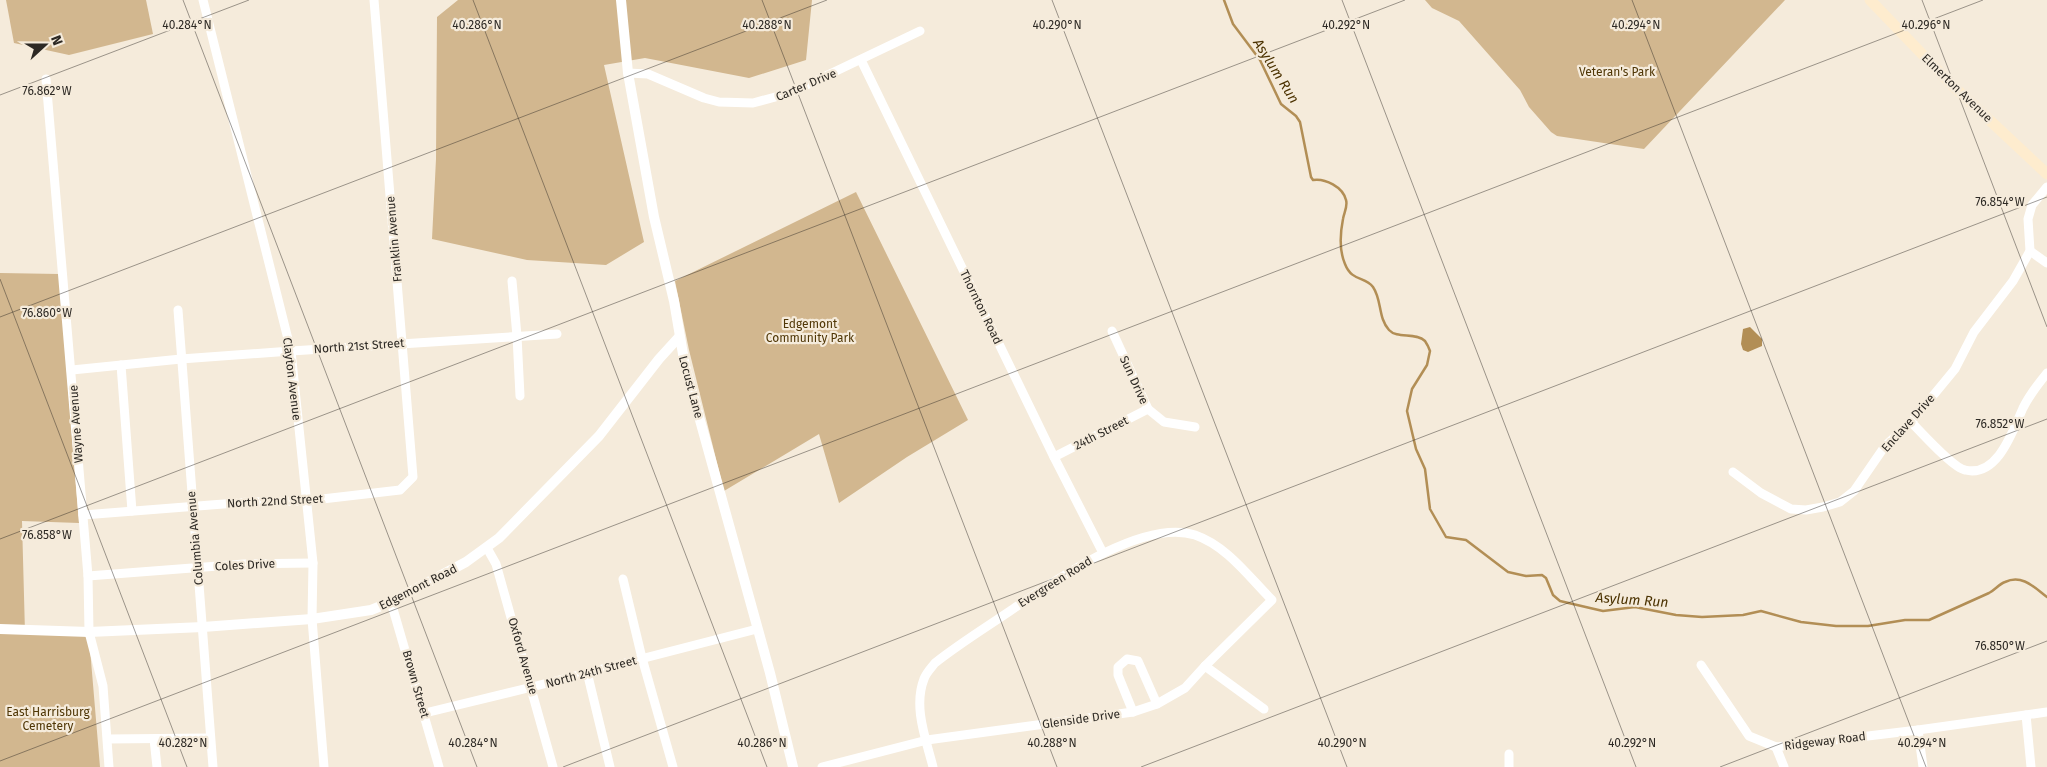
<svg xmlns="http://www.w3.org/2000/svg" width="2047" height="767" font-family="'Fira Sans',sans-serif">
  <rect width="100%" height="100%" fill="#f5ebdb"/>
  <g fill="#d2b78f">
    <path d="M6,0H146L153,34L69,55L14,43Z"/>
    <path d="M458,0H812L806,60L749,78L645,58L604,65L644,242L606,265L527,260L432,239L436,159L437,17Z"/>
    <path d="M1425,0H1785L1644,149L1557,136L1551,132L1529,107L1520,90L1459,21L1432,8Z"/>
    <path d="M856,192L968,420L907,457L839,503L819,434L724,491L689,350L675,281Z"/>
    <path d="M0,273L59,274L79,523L22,521L25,633L84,636L89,637L100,767H0Z"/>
  </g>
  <path fill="#b28e55" d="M1750,327L1762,339V346L1748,352L1743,350L1741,344L1743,329Z"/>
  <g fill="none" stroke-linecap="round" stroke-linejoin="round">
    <path stroke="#b28e55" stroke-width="2.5" d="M1224,0L1233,24L1260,60L1281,104L1296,116L1300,122L1311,177L1313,180C1325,178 1343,187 1346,200C1348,206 1344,213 1343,219C1340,234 1339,250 1345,264C1352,282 1365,276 1373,287C1382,300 1378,318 1389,330C1397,339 1416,332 1425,341C1427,344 1429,348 1430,351L1427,365L1412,389L1407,411L1416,449L1425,469L1430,509L1446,537L1466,540L1508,572L1526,576L1542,575L1546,578L1553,595L1560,601L1590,608L1603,611L1635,607L1676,615L1702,617L1743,615L1761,611L1801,622L1836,626H1868L1905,620H1929L1989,593C1995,590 1999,584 2005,582C2022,574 2034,587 2047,597"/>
    <g stroke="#fff" stroke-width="9">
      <path d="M203,0L291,351L313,563L312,619L324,767"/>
      <path d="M861,60L1054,457L1103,553"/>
      <path d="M628,73L648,74L704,98L719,102L753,103L790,93L920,31"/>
      <path d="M46,79L88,576L89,632L103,686L109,767"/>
      <path d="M2030,251L2047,263"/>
      <path d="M512,281L517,336L520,396"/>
      <path d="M178,310L213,767"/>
      <path d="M1112,331L1148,409L1164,422L1195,427"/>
      <path d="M121,365L132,511"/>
      <path d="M72,370L181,359L291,351L557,334"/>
      <path d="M1911,422C1921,432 1953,468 1965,470C1998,478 2013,430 2023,408C2029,396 2038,384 2047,373"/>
      <path d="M1054,457L1148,409"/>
      <path d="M1733,472L1761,493L1791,509L1806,510L1823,507L1840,502L1854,491L1885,446L1913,420L1955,369L1974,332L2013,281L2030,251L2028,219L2032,205L2047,187"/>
      <path d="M83,515L249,502L305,501L400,490L413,477L374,0"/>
      <path d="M487,548L496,564L553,767"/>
      <path d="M88,576L244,564L313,563"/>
      <path d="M623,579L642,658L673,767"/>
      <path d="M391,602L439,767"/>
      <path d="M1701,665L1749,736L1776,747L1918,730L2047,712"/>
      <path d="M1205,666L1264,709"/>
      <path d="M587,672L610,767"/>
      <path d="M1133,712L1118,675V667L1127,659L1138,661L1157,704"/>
      <path d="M425,713L532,687L757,629"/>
      <path d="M2026,715L2031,767"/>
      <path d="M1918,730L1923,767"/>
      <path d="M108,739L209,738"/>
      <path d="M154,739L157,767"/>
      <path d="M1776,747L1784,767"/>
      <path d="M1509,754V767"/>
      <path d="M822,767L927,740L1133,712L1157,704L1185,688L1205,666L1272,600C1249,577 1227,546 1195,535C1142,518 1053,582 1010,611C985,628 959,644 935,663C931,668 926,673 924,679C913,707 926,739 933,767"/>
    </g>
    <g stroke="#fff" stroke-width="10">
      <path d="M621,0L628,73L654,217L674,301L685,366L770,673L793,767"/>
      <path d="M0,629L89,632L203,627L312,619L371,610L391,602L466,562L499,538L599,436L659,359L679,337"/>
    </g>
    <path stroke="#feecce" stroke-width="11" d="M1870,0L1952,85L2047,174"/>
  </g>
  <path fill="none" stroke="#2d2924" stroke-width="1" stroke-opacity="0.45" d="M183,0L477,767M473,0L767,767M762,0L1057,767M1052,0L1347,767M1342,0L1636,767M1632,0L1926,767M1922,0L2047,327M0,95L249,0M0,279L187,767M0,317L827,0M0,539L1405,0M0,761L1983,0M563,767L2047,197M1141,767L2047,419M1720,767L2047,641"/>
  <g text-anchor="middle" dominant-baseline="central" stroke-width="4.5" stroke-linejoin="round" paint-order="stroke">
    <g font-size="12" fill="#4f3605" stroke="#f5ebdb">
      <text x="1617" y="72">Veteran's Park</text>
      <text x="810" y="324">Edgemont<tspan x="810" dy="14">Community Park</tspan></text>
      <text x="48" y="712">East Harrisburg<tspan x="48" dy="14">Cemetery</tspan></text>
    </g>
    <g font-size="12" fill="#2d2924" stroke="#f5ebdb">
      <text transform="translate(806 85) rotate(-23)">Carter Drive</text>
      <text transform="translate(1957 88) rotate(44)">Elmerton Avenue</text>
      <text transform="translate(394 239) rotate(-95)">Franklin Avenue</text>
      <text transform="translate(981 307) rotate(64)">Thornton Road</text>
      <text transform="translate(359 346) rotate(-4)">North 21st Street</text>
      <text transform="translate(292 379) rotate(83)">Clayton Avenue</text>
      <text transform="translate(1134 380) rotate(65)">Sun Drive</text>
      <text transform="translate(691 387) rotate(75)">Locust Lane</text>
      <text transform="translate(1908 423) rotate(-48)">Enclave Drive</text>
      <text transform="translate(76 424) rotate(-94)">Wayne Avenue</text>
      <text transform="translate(1101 433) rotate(-27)">24th Street</text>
      <text transform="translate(275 501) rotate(-3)">North 22nd Street</text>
      <text transform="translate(195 538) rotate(-95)">Columbia Avenue</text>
      <text transform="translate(245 565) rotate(-3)">Coles Drive</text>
      <text transform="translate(1055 582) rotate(-32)">Evergreen Road</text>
      <text transform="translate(418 587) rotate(-27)">Edgemont Road</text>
      <text transform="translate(523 656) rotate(74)">Oxford Avenue</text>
      <text transform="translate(591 672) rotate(-15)">North 24th Street</text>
      <text transform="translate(416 684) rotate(74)">Brown Street</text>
      <text transform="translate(1081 719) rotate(-8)">Glenside Drive</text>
      <text transform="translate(1825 741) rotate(-7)">Ridgeway Road</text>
    </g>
    <g font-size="14" font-style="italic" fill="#4b3201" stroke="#f5ebdb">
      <text transform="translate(1276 71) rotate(58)">Asylum Run</text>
      <text transform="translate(1632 600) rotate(4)">Asylum Run</text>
    </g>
  </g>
  <g font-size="12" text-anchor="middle" fill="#2d2924" stroke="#f5ebdb" stroke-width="4.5" stroke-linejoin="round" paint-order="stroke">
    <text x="187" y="29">40.284°N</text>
    <text x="477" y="29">40.286°N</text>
    <text x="767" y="29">40.288°N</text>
    <text x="1057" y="29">40.290°N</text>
    <text x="1346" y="29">40.292°N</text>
    <text x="1636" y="29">40.294°N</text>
    <text x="1926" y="29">40.296°N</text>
    <text x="47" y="95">76.862°W</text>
    <text x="2000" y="206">76.854°W</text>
    <text x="47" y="317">76.860°W</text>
    <text x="2000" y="428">76.852°W</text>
    <text x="47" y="539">76.858°W</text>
    <text x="2000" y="650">76.850°W</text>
    <text x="183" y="747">40.282°N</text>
    <text x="473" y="747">40.284°N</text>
    <text x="762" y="747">40.286°N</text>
    <text x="1052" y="747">40.288°N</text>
    <text x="1342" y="747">40.290°N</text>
    <text x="1632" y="747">40.292°N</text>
    <text x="1922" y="747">40.294°N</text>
  </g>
  <g transform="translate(45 45) rotate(69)" stroke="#f5ebdb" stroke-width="4" paint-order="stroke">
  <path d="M0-4L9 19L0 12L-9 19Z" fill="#2d2924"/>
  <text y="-8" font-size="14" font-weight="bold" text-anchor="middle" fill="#2d2924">N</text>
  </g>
</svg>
